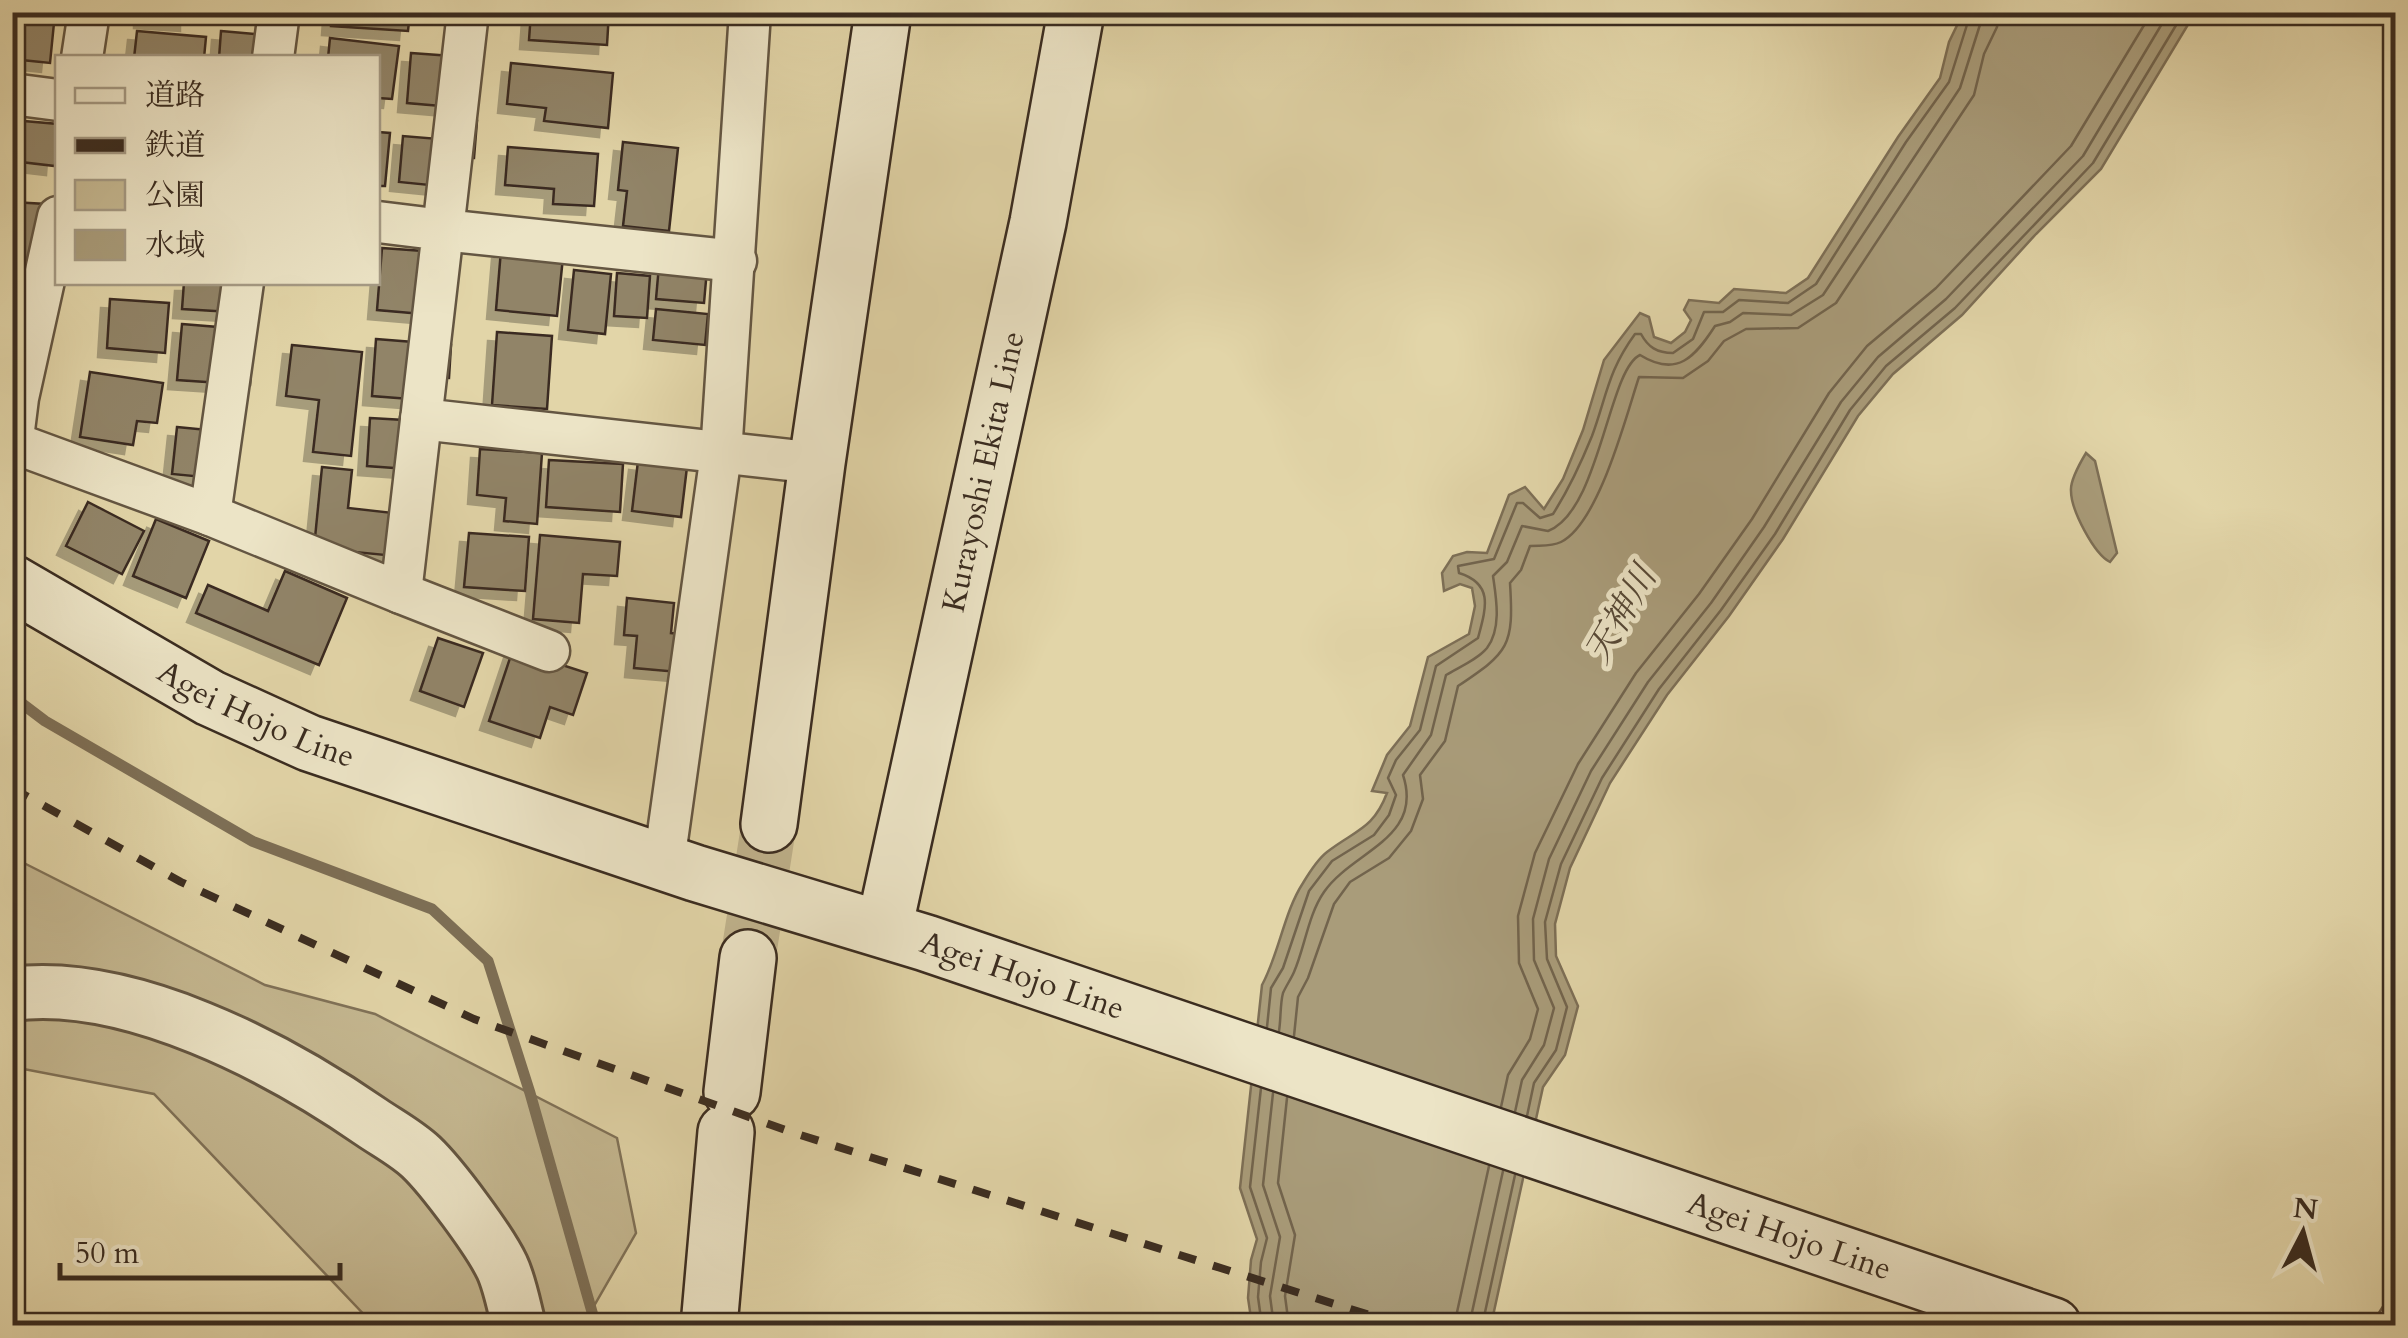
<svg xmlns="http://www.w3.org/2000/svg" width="2408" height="1338" font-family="Cardo,'Noto Serif JP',serif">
  <defs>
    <filter id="shadow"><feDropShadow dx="-9" dy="9" stdDeviation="0" flood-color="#0004"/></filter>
  </defs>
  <rect width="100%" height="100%" fill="#e2d5a8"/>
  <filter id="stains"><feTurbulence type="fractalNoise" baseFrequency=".002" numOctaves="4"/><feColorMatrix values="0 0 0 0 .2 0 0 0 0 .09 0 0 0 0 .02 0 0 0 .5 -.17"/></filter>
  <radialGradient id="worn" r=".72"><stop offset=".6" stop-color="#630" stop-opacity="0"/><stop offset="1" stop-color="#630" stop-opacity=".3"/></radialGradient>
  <path fill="#c5b891" stroke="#807258" stroke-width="2.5" d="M12,857L265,985L375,1014L617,1138L636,1233L583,1325H374L154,1094L13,1067Z"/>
  <g fill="#a99c7a" stroke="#7d6f56" stroke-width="2.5">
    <path d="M1963,13H2195L2101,169L2036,234L1962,315L1893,374L1858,416L1783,539L1729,616L1667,695L1610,783L1570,868L1555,924L1556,956L1578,1006L1565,1055L1543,1087L1491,1325H1252L1248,1298L1251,1260L1257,1239L1240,1188L1262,985C1279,954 1284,912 1303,883C1309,873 1318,859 1327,852C1355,830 1373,830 1387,793L1372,791L1387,755L1410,726L1428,657L1469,634L1475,606L1472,588L1460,584L1444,591L1442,573L1453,556L1467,552L1487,553L1509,495L1525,487L1544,509L1563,479L1583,430L1604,360L1640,313L1649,317L1654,337L1671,343L1685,332L1691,320L1684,310L1689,300L1719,303L1734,289L1786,293L1808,278L1898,137L1940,78L1949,42Z"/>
    <path d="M2086,453L2095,461L2117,553L2110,562C2094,554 2071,510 2071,491C2070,480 2080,463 2086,453Z"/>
  </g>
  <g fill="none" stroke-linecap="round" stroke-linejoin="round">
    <g stroke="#72644d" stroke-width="2.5">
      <path d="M1267,1027L1271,988L1283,968L1309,891L1332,861L1374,835L1389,815L1396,795L1388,778L1396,760L1420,730L1436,666L1478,638C1486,608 1494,584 1459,573L1458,566L1494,559L1517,503H1523L1540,518L1553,514C1569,489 1581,463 1592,436C1607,395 1608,371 1635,334H1641C1648,347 1657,353 1673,353L1693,339L1704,312H1723L1739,300L1788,303L1816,284L1906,142L1949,82L1971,12"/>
      <path d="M1279,1031C1281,1019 1280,1004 1283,993C1286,986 1291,979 1294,972C1305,947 1308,915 1324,892C1352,851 1424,839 1403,775L1431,735L1446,675C1459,667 1477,660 1487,648C1502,628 1496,597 1493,576L1507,562L1522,526L1548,531C1600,511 1608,370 1640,355C1677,378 1695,357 1715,326L1730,322L1743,313L1791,315L1823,295L1960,88L1984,12"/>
      <path d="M1294,1036L1298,997L1308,978L1334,904L1350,882L1389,858L1411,831L1423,799L1420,775L1445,741L1458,686C1509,652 1514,646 1510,583L1521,570L1530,546C1540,545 1551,547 1561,542C1599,523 1626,416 1639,377L1683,378L1708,361L1724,341L1746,329L1798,328L1836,303L1974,95L1984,54L1997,27L1999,12"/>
      <path d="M1261,1088L1250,1187L1267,1238L1261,1262L1258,1297L1262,1326"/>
      <path d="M1273,1093L1263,1185L1280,1237L1270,1296L1274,1326"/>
      <path d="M1287,1098L1278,1183L1295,1235L1285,1296L1289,1326"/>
      <path d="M1501,1107L1508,1075L1530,1039L1538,1009L1519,963L1518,916L1535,853L1578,764L1636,673L1699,594L1752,519L1829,393L1867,346L1936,288L2071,146L2152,12"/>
      <path d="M1515,1112L1522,1080L1544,1045L1554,1008L1534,960L1533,919L1549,859L1591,771L1648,682L1711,603L1764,527L1841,402L1878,357L1946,299L2083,156L2169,12"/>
      <path d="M1527,1116L1534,1083L1556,1050L1567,1007L1547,959L1545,922L1561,864L1602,778L1659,689L1721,610L1775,534L1850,410L1886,366L1955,308L2093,163L2184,12"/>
      <path d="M1454,1326L1489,1166"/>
      <path d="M1469,1326L1503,1171"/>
      <path d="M1482,1326L1515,1175"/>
    </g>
    <path stroke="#7d6f56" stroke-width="11" d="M12,696L45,721L252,841L432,909L488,961L530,1093L596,1326"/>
  </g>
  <g fill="#918467" stroke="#3a2c20" stroke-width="2.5" filter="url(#shadow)">
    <path d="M12,12L55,13L50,63L12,59Z"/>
    <path d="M143,12H189V22L143,19Z"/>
    <path d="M332,12H410L408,31L331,26Z"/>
    <path d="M531,12H609L607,45L529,40Z"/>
    <path d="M137,31L206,37L204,58H134Z"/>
    <path d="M221,31L290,37L289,58H219Z"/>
    <path d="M330,38L399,46L392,99L378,98V58H328Z"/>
    <path d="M411,53L479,58L475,109L407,103Z"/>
    <path d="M511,63L613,73L608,128L544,121L546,108L507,104Z"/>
    <path d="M452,119L477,121L474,158L452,157L449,187L399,182L403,136L450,140Z"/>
    <path d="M12,120L58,124L55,166L20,162L17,189L12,188Z"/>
    <path d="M378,132L390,133L385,186H378Z"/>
    <path d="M623,142L678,148L669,231L623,226L627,191L618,190Z"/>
    <path d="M508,147L598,154L594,206L553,204L554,189L505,185Z"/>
    <path d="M12,202L46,204L41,268L12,265Z"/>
    <path d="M382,248L451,253L445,316L377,310Z"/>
    <path d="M501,250L563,257L557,316L496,310Z"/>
    <path d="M659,265L707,269L704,303L656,299Z"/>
    <path d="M574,270L611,274L605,334L568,330Z"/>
    <path d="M617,273L650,276L647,318L614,316Z"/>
    <path d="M184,282H260L231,312L182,309Z"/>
    <path d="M110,299L169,303L165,353L107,348Z"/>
    <path d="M656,309L708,314L705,345L653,340Z"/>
    <path d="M182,324L254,330L250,385L177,380Z"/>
    <path d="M497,332L552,336L547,409L492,405Z"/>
    <path d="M376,339L451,345L449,378L436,377L435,401L372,396Z"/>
    <path d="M292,345L362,352L351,456L313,452L319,400L286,396Z"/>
    <path d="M90,372L163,383L157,423L137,421L133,445L80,437Z"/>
    <path d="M370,418L439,422L435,471L367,466Z"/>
    <path d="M177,427L239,433L234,480L172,474Z"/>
    <path d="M480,449L542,453L537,524L504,521L506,498L477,495Z"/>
    <path d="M549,460L623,464L620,512L546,507Z"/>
    <path d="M638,461L687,467L681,517L632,511Z"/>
    <path d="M322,467L352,470L348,508L420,516L415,558L314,548Z"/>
    <path d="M88,502L144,531L122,574L66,546Z"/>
    <path d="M156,519L209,541L186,598L133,576Z"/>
    <path d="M469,533L529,537L525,591L464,587Z"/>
    <path d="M540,535L620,542L617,576L583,574L579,623L533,619Z"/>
    <path d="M285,571L347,598L319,665L196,613L208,585L268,611Z"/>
    <path d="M627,598L674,603L671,633L682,634L678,672L634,668L637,636L624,635Z"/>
    <path d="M438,638L483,653L464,707L420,691Z"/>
    <path d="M513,649L587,673L573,715L550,707L540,738L489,721Z"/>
  </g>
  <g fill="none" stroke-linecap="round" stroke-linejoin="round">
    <path stroke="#c0b38d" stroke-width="55" stroke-dasharray="55 28" stroke-linecap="butt" d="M748,958L769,824"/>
    <defs>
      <path id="service" d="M2384,1326L2396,1307"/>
      <g id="minor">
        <path d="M468,12L443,230L736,261"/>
        <path d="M82,58L89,12"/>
        <path d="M273,58L279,12"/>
        <path d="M12,94L58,100"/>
        <path d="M421,419L817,463"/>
        <path d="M14,443L210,515L401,593L443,230L378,222"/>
        <path d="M12,446L18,398L58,217"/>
        <path d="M210,515L243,282"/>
        <path d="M401,593L549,651"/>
        <path d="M664,862L721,454L750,12"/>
      </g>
      <path id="tertiary" d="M12,994C129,979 277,1057 371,1122C387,1133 406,1143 421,1157C442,1177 489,1240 502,1267C510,1284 514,1307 519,1326"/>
      <g id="secondary">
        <path id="s1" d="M12,583L210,698L309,743L695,873L926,943L2053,1326"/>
        <path d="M769,824L817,463L883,12"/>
        <path id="s2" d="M884,929L1038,222L1076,12"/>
        <path d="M732,1092L748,958"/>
        <path d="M709,1326L726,1132"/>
      </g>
    </defs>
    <use href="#service" stroke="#645642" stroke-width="25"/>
    <use href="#minor" stroke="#645642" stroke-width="45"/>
    <use href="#tertiary" stroke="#645642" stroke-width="58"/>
    <use href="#secondary" stroke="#3a2c20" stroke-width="60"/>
    <use href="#service" stroke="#ece4c6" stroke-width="20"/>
    <use href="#minor" stroke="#ece4c6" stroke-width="40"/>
    <use href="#tertiary" stroke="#ece4c6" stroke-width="52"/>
    <use href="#secondary" stroke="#ece4c6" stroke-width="55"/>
    <path stroke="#3a2c20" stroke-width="8" stroke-dasharray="18 18" stroke-linecap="butt" d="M12,788L181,882L474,1019L794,1133L1404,1326"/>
  </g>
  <g text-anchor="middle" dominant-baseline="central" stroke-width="10" stroke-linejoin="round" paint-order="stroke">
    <g font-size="32" fill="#3a2c20" stroke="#ece4c6">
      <text stroke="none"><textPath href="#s2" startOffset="468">Kurayoshi Ekita Line</textPath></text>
      <text stroke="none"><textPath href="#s1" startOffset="278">Agei Hojo Line</textPath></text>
      <text stroke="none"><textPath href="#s1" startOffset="1088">Agei Hojo Line</textPath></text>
      <text stroke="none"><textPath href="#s1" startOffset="1898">Agei Hojo Line</textPath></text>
    </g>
    <g font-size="35" font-style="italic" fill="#564836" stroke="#ece4c6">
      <text transform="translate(1621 615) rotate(-60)">天神川</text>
    </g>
  </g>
  <rect width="2408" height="1338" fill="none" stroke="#e2d5a8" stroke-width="50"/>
  <rect x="15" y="15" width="2378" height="1308" fill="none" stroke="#3a2c20" stroke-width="5"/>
  <rect x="25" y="25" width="2358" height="1288" fill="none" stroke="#3a2c20" stroke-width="2.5"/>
  <rect x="55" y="55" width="325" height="230" fill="#ece4c6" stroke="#a59a84" stroke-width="2.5"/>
  <rect x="75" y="88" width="50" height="15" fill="#ece4c6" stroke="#a59a84" stroke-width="2.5"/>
  <text x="145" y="105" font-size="30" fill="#3a2c20">道路</text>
  <rect x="75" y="138" width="50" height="15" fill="#3a2c20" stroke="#a59a84" stroke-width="2.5"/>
  <text x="145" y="155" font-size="30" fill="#3a2c20">鉄道</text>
  <rect x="75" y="180" width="50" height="30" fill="#c5b891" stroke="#a59a84" stroke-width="2.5"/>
  <text x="145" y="205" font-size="30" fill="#3a2c20">公園</text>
  <rect x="75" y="230" width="50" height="30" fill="#a99c7a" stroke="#a59a84" stroke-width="2.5"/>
  <text x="145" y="255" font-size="30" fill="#3a2c20">水域</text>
  <g transform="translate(2303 1233) rotate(6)" stroke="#ece4c6" stroke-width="8" paint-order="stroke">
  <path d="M0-8L18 38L0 25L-18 38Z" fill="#3a2c20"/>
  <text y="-15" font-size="28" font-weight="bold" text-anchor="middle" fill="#3a2c20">N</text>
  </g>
  <path d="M60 1263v15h280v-15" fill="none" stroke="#3a2c20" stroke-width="5"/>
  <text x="75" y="1263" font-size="30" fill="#3a2c20" stroke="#ece4c6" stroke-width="8" paint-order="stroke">50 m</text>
  <rect width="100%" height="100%" filter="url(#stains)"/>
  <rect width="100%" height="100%" fill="url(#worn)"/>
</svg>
